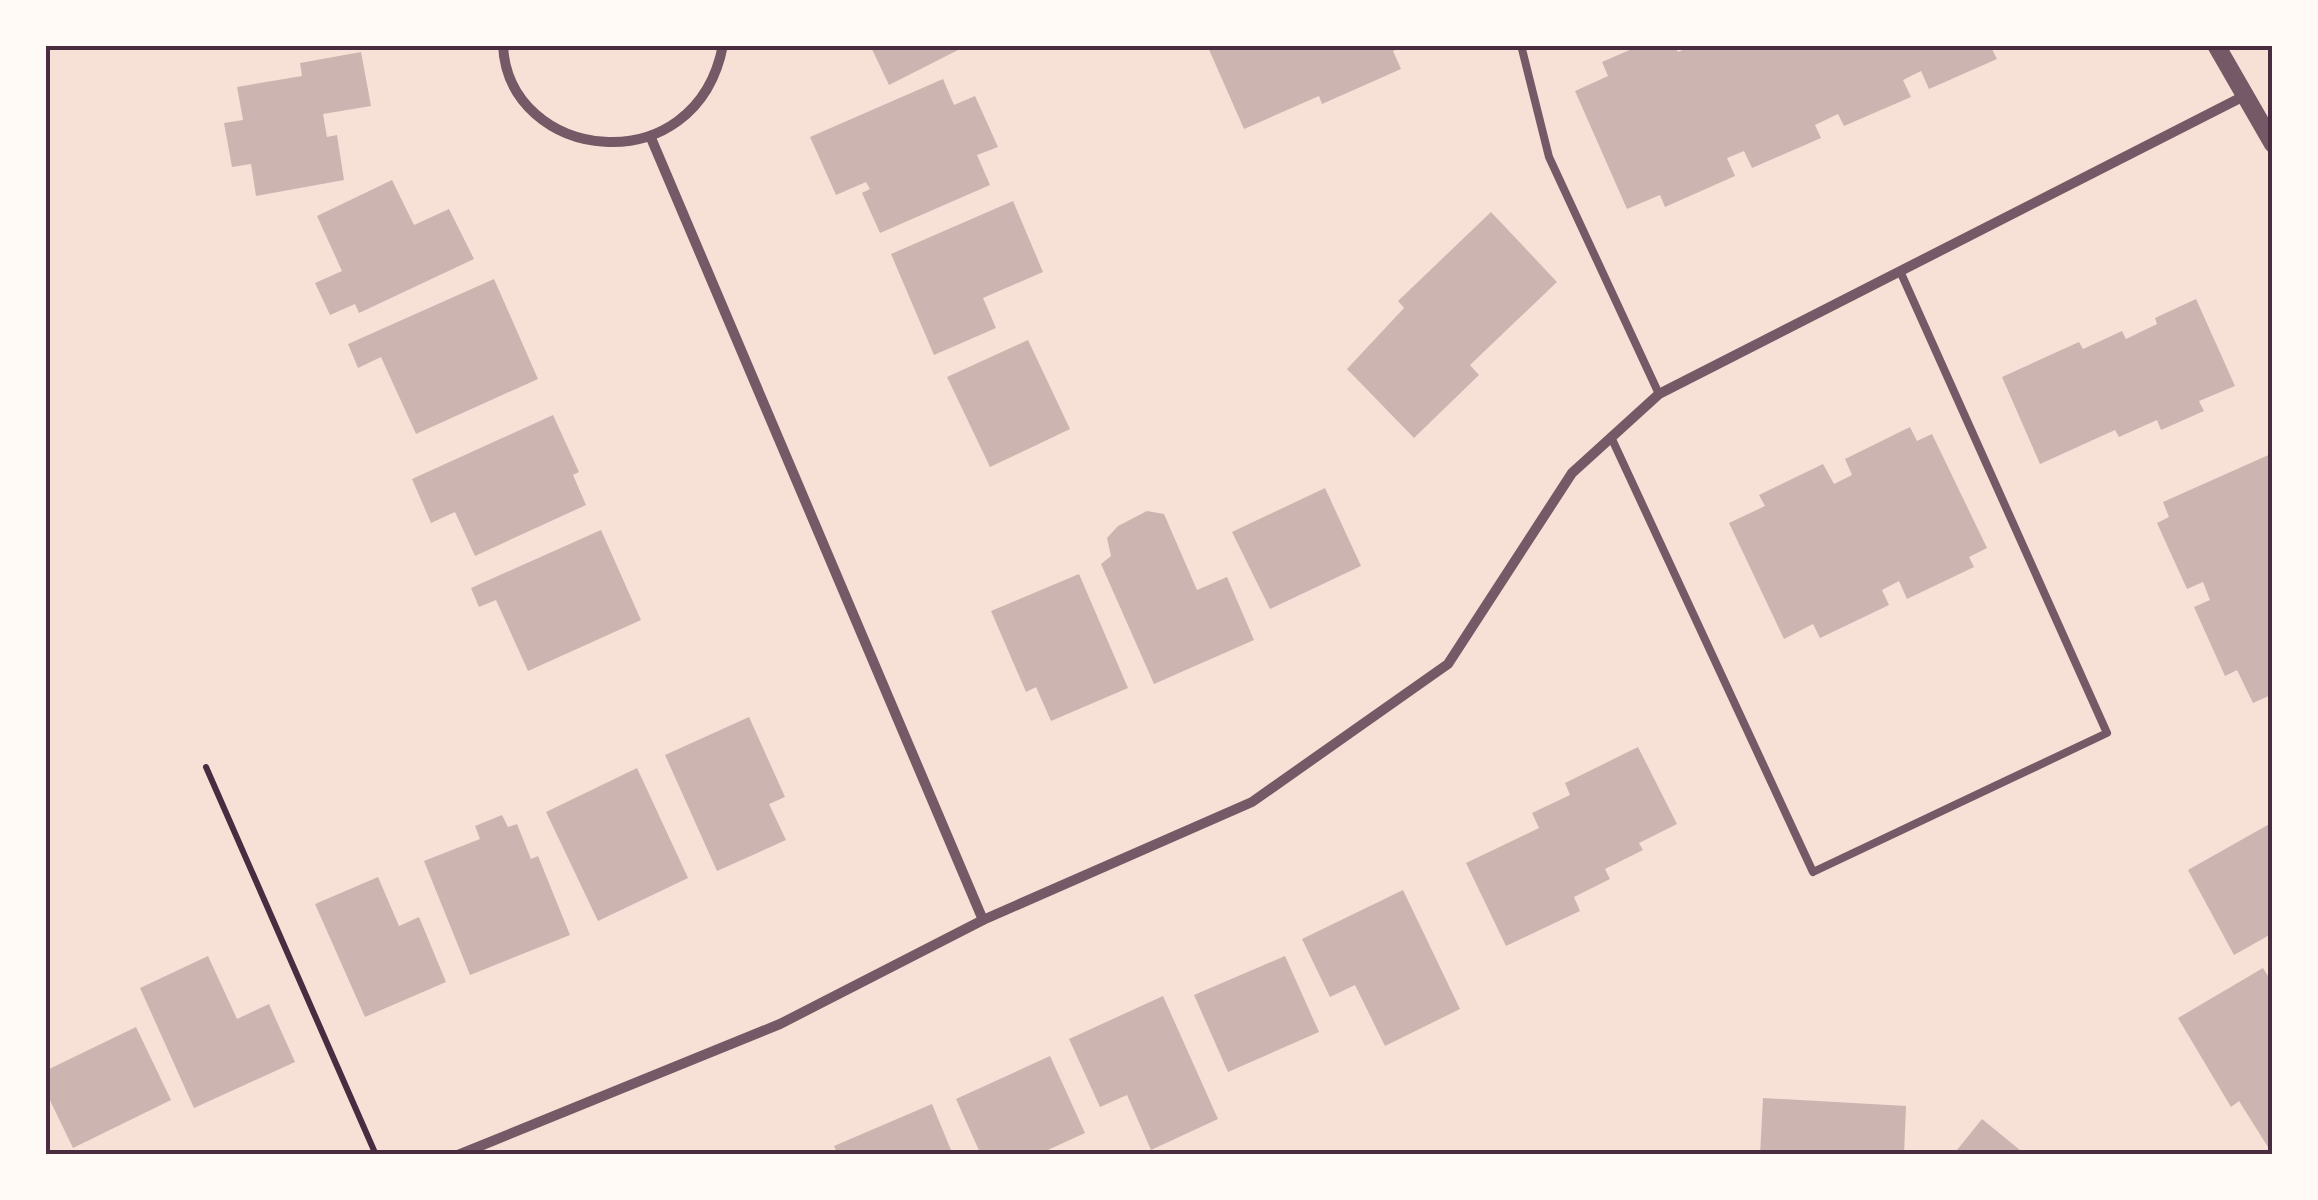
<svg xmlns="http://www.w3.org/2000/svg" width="2318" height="1200" font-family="Inter,sans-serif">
  <rect width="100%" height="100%" fill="#f7e1d7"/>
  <g fill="#ccb4b1">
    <path d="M870,45H968L889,85Z"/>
    <path d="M1207,45H1407L1393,51L1401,69L1322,104L1319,96L1244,129Z"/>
    <path d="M1641,45H1675L1678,52L1694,45H2002L1992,49L1997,59L1929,89L1921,71L1903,80L1911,97L1844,126L1838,114L1815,125L1821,138L1752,168L1744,151L1727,158L1735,176L1665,207L1660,195L1627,209L1575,91L1608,76L1602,62Z"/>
    <path d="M361,52L371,106L323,114L327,137L337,135L344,180L256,196L251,164L232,167L224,123L243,120L237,87L302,76L300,63Z"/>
    <path d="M943,79L954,105L975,96L998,147L977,155L990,185L880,233L862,193L870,189L866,182L836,195L810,137Z"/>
    <path d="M392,180L414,225L449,209L474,259L359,313L355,304L330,315L315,283L342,271L317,216Z"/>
    <path d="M1013,201L1043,272L983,298L996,328L934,355L891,254Z"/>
    <path d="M1491,212L1557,282L1470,365L1479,375L1414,438L1347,369L1404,308L1398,301Z"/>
    <path d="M494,279L538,379L416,434L381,357L358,368L348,344Z"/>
    <path d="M2196,299L2235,386L2199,401L2204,411L2161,430L2157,420L2119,437L2115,430L2040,464L2002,377L2079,342L2083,349L2122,331L2126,339L2157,324L2155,318Z"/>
    <path d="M1028,340L1070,429L990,467L947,377Z"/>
    <path d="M553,415L579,472L573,475L586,505L475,556L455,512L431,523L412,479Z"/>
    <path d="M1910,427L1917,441L1932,434L1987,548L1969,557L1974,567L1907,599L1899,581L1882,590L1889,605L1820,638L1813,624L1784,639L1729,523L1765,506L1759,495L1823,464L1834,484L1852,475L1845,459Z"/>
    <path d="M2273,453V694L2253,703L2237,670L2225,676L2194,607L2210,600L2203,582L2187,589L2157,523L2169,517L2163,502Z"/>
    <path d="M1325,488L1361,566L1270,609L1232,532Z"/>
    <path d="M1147,511L1164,514L1197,590L1227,577L1254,640L1154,684L1101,564L1111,556L1107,538L1118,526Z"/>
    <path d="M601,530L641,620L528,671L496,600L479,607L471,588Z"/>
    <path d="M1079,574L1128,688L1051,721L1036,687L1026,692L991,611Z"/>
    <path d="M749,717L785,797L769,804L786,840L717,871L665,755Z"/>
    <path d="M1638,747L1677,824L1639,843L1643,850L1605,869L1610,879L1574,897L1580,911L1506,946L1466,863L1539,828L1532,813L1570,795L1565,783Z"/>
    <path d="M637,768L688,878L598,921L546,812Z"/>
    <path d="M502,815L508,827L517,824L531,859L538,856L570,935L470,975L424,861L480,839L475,826Z"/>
    <path d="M2273,822V933L2234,955L2188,870Z"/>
    <path d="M378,877L399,926L419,917L446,982L365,1017L315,904Z"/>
    <path d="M1403,890L1460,1009L1385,1046L1355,985L1330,997L1302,939Z"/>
    <path d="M208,956L237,1019L269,1004L295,1062L194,1108L140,988Z"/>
    <path d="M1285,956L1319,1032L1228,1072L1194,995Z"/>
    <path d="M2263,968L2273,984V1155L2239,1101L2231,1107L2178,1018Z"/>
    <path d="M1163,996L1218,1119L1151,1150L1127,1095L1100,1107L1069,1039Z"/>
    <path d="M136,1027L171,1100L73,1148L45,1090V1071Z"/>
    <path d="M1050,1056L1085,1133L1037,1155H981L956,1099Z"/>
    <path d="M1763,1098L1906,1106L1904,1155H1760Z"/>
    <path d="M932,1104L953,1155H838L834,1146Z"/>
    <path d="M1982,1119L2026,1155H1953Z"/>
  </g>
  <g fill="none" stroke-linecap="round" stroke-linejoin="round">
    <path stroke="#4a2c40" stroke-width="6" d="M206,767L376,1155"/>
    <g stroke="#755966" stroke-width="8">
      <path d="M1521,45L1549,157L1659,394"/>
      <path d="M1611,437L1813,872L2107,733L1900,271"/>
    </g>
    <g stroke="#755966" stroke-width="10">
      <path d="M503,45C508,162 696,186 723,45"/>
      <path d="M651,138L983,920"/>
      <path d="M458,1155L780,1024L983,920L1252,802L1448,664L1572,473L1659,394L2246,95"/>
    </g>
    <path stroke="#755966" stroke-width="18" d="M2216,45L2273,144"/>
  </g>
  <rect width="2318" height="1200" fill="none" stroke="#fffaf5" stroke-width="95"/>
  <rect x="48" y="48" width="2222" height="1104" fill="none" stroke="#4a2c40" stroke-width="4"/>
</svg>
